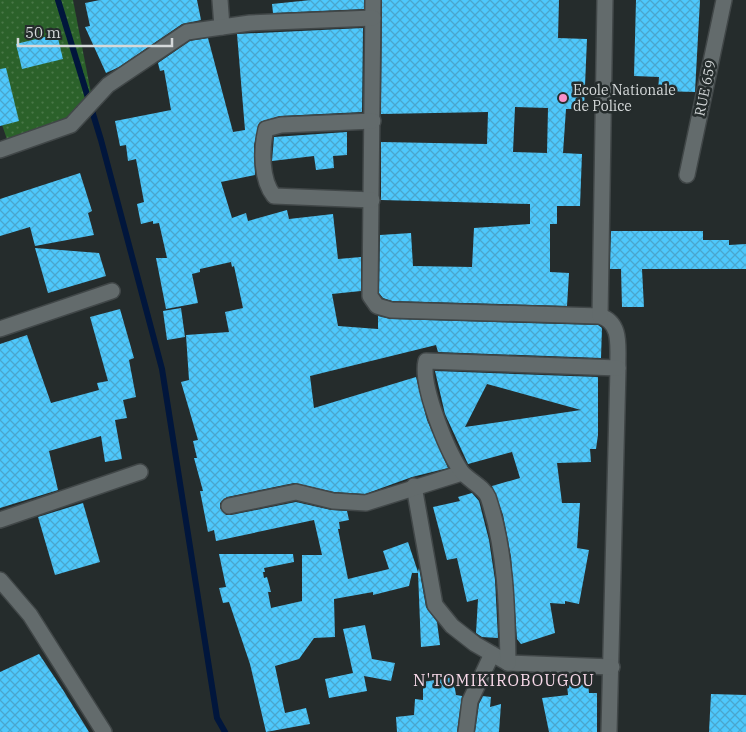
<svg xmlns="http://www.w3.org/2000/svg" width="746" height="732" font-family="'IBM Plex Serif',serif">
  <defs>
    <pattern id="garden-dots" width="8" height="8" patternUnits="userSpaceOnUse" patternTransform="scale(1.25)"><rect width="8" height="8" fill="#2b612a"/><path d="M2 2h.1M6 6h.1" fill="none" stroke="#497748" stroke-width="1.8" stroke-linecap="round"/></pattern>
    <pattern id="building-cross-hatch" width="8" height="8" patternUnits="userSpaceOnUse" patternTransform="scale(1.25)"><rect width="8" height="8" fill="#4ec8fc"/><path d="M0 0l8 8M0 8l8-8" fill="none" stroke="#4aa6cd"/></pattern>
  </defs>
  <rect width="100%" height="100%" fill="#252c2c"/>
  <path fill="url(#garden-dots)" d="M0,0H73L91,93L71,127L10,148L0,119Z"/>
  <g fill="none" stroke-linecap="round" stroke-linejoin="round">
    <path stroke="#01163c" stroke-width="6" d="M58,0L101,140L162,369L217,718L225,732"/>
  </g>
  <g fill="url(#building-cross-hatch)" fill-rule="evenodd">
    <path d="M100,0H197L201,20L182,24L119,67L106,73L85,27L90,26L85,3Z"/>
    <path d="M311,0H364V9L273,13L272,4Z"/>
    <path d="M382,0H559L558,38L587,39L584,109H566L563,153L582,154L580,206H557V224H550V272L569,273L567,306L392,301L383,298L379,293L380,235L411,233L413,266L472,267L474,228L530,224V204L381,200V142L487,144L488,112L381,114ZM515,107L548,108L547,153L513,152Z"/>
    <path d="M636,0H700L695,92L658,91L659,77L634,76Z"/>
    <path d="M363,28L362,112L280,116L260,122L254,145L255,175L221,182L232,218L246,213L248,221L287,210L289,219L333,214L338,259L361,257V291L332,294L338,326L378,329V316L391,319L598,325L602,328L601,358L438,352L436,345L310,376L314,408L416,377L427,420L448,468L412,477L365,494L334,492L294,483L227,497L220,503V508L226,515H231L296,502L331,510L347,511L349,520L339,522L340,529H338L348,579L389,569L383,551L408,542L418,572L419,568L426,607L437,622L440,645L421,647L418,573H412L409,586L373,595V592L334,599L335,637L314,638L299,659L275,666L285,713L306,708L310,724L266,732L250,664L229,602L223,603L219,588L226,587L219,554H293L294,562L264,568L265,572H263L264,578L267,577L271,592H268L271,608L302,601V555H322L314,520L216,541L214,530L208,532L200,491H203L194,458H197L193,441L198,440L181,382L189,380L186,335L229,332L225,312L243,308L234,266L232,267L231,262L200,269V272L192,274L198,303L166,309L156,258H167L159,223L153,224V221L141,224L137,204L144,202L136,159L128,161L126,145L120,146L115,121L171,110L164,70L160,71L158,63L190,41L208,38L233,132L245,130L237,34Z"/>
    <path d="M57,34L63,59L22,69L16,44Z"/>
    <path d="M6,68L19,121L0,126V69Z"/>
    <path d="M347,132V155L333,156L334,168L316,170L314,156L272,161L274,137Z"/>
    <path d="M80,173L92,211L88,213L94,235L35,246L30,227L0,236V199Z"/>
    <path d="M611,231H703V240H729V245L746,244V269H642L644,307H622L621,269H610Z"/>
    <path d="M35,248L99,253L106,276L48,293Z"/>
    <path d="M181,308L185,337L167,340L163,311Z"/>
    <path d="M120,309L134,358L129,360L136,397L123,400L127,418L115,420L122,459L105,462L101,436L49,451L58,490L0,508V344L27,335L51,403L99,390L97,383L108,381L90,317Z"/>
    <path d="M435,371L598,377V435L596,449H590L591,462L557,463L562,503H580L577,548L589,550L579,604L565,601V604L550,603L555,633L521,644L517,639L511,557L503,515L492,486L520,478L512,452L468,464L445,414ZM487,384L581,410L465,427Z"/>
    <path d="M472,493L479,501L489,540L495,580L498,638L482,637L476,633L478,599L467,602L457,558L447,560L433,507L460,501L458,497Z"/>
    <path d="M83,503L100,562L55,575L38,517Z"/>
    <path d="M365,625L372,659L395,663L391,681L364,676L367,691L329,698L325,679L353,673L343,629Z"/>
    <path d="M39,654L63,690L89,732H0V672Z"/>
    <path d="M453,677L456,695L462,696L457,732H397L396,717L414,715L415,699L423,700V682Z"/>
    <path d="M588,681L589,693H597V732H549L542,698L568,695L567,684Z"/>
    <path d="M711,694L746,695V732H709Z"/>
    <path d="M483,696L491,697L490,707L501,704L499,732H475L479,704Z"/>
  </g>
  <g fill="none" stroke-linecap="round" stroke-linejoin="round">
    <defs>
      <g id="minor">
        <path d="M220,0L222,27"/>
        <path d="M373,0L370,296L377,306L391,310L600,316C623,323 617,349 618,368L609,732"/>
        <path d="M0,150L71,125L108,85L187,32L250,23L373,18"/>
        <path d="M687,175L724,0"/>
        <path d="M372,200L274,196C261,180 261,150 266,129L281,125L373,121"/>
        <path d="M600,316L605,0"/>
        <path d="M0,329L112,291"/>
        <path d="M414,486L435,605L452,626L475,644L508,663L612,667"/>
        <path d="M229,506L296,492L333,501L366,503L462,473"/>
        <path d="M0,520L140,472"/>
        <path d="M508,663C507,607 506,551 488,497C484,487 468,480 461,471C447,450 420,385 426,361L618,368"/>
        <path d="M466,732L470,701L492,654"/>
      </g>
      <path id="tertiary" d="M0,580L30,615L104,732"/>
    </defs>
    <use href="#minor" stroke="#414748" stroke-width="18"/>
    <use href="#tertiary" stroke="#414748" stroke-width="18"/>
    <use href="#minor" stroke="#636b6c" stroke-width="15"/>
    <use href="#tertiary" stroke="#636b6c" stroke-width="15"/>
  </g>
  <circle fill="#f890cb" stroke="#252c2c" stroke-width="2" cx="563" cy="98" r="5"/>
  <g text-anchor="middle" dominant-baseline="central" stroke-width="5" stroke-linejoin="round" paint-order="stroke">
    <g font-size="14" fill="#d4d8d9" stroke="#252c2c">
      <text transform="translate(705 88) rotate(-78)">RUE 659</text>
    </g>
    <g font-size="14" fill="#d4d8d9" stroke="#252c2c" text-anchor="start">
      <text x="573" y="90">Ecole Nationale<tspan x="573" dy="16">de Police</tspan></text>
    </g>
    <g font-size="16" letter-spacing="1" fill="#f9daea" stroke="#252c2c">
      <text x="504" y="680">N'TOMIKIROBOUGOU</text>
    </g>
  </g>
  <path d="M18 38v8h154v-8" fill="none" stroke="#d4d8d9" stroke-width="2.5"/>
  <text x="25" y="38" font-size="15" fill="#d4d8d9" stroke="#252c2c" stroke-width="4" paint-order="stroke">50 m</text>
</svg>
